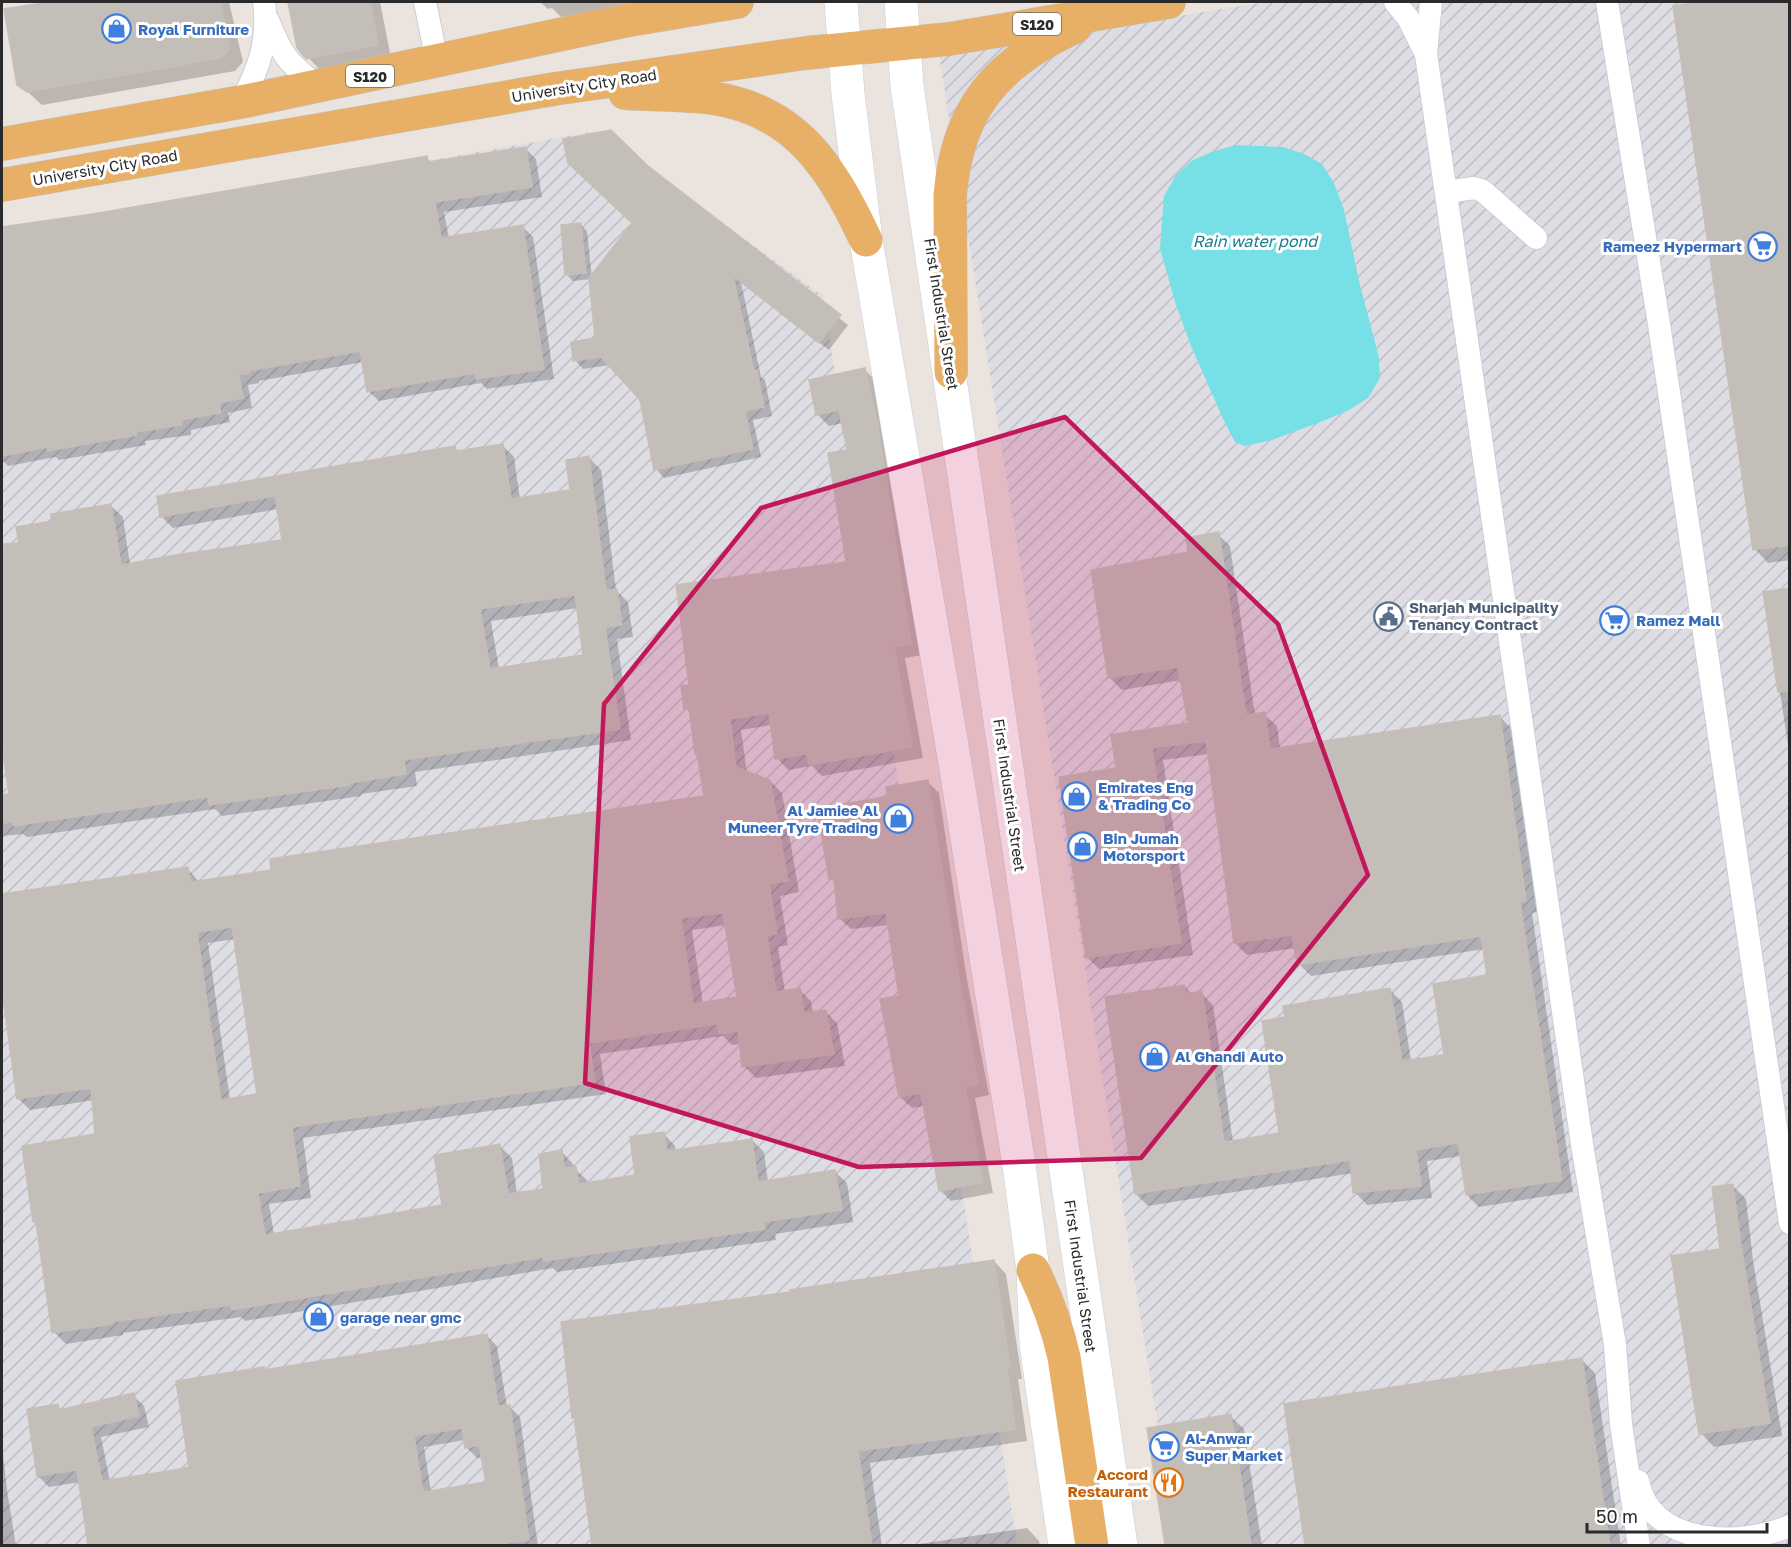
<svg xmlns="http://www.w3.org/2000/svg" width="1791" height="1547" font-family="'Golos Text',sans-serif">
  <defs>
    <pattern id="industrial-furrows" width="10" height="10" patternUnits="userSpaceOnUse" patternTransform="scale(1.5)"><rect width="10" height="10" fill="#dedde4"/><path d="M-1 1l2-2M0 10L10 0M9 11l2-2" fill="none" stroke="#bfbec4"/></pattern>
  </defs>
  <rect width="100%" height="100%" fill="#ebe3dd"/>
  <g fill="url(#industrial-furrows)">
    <path d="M1265,2H1789V1545H1177L939,55Z"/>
    <path d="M597,131L823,296L1017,1545L2,1546V236Z"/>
  </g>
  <path fill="#77dfe6" d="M1237,145L1283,147L1304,154L1322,164L1334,183L1344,210L1359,281L1379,358L1380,378L1368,398L1349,410L1323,421L1272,440L1244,446L1235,442L1224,421L1191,346L1176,305L1160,249L1164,196L1176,175L1193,160L1214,151Z"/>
  <g fill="#0003" fill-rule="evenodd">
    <path d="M59,2H229L243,62L235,71L42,105L19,84L6,10Z"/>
    <path d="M289,2H380L391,58L322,72L298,47Z"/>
    <path d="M540,2H637L632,8L561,17L552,8L548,9Z"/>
    <path d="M1709,2H1790V560L1768,563L1755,549L1674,7Z"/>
    <path d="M526,149L536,159L542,197L444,212L449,238L523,227L533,237L554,379L487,389L481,383L379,401L368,391L363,362L259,381V383L248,385L252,408L228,413L230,422L191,430V435L145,441L146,445L59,460L56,457L8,466L2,460V230L426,157L432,163Z"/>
    <path d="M647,167L848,325L829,350L741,282L761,377L765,380L772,416L753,420L761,457L664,478L656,469L641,399L610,365L583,369L575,360L597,339L591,279L573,281L567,275L581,225L587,231L592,278L633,223Z"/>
    <path d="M865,370L876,381L922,655L905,658L923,758L822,776L812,766L788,770L777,758L772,725L741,730L747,773L770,781L782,793L799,892L780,896L788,945L778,947L785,992L799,989L811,1001L813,1013L825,1011L837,1023L845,1066L756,1078L744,1066L741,1044L732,1045L723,1036L600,1054L606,1094L303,1138L311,1198L269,1204L274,1235L443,1206L500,1146L512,1158L517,1194L545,1190L562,1152L573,1164L574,1168L587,1180L588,1184L636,1177L664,1134L675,1146L676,1151L752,1140L764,1152L768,1182L835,1172L847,1183L853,1222L775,1234L776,1240L557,1272L553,1268L245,1321L241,1317L123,1333V1335L66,1344L54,1332L38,1226L34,1222L97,1136L94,1100L30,1110L18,1098L2,980V896L188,869L200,883L706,798L692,714L686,708L691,686L848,563L849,451L843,423L829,426L817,414ZM726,925L738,999L703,1004L692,930ZM235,939L258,1095L230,1100L208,943Z"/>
    <path d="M502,445L514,457L520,499L572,491L589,458L601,470L616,590L628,602L633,637L617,639L631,740L415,772L417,786L361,794V796L222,816L215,809L27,837L23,834L2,836V796L10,795L5,756H2V609L31,605L54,522L111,506L123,517L130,565L283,541L278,509L173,528L161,516L454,448L459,452ZM578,608L585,656L499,669L491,621Z"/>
    <path d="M1218,534L1230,546L1255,715L1264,714L1277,726L1280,749L1500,717L1512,729L1537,912L1532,913L1573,1192L1479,1207L1467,1195L1461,1156L1427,1161L1432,1198L1367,1205L1355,1192L1353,1173L1148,1206L1136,1194L1184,986L1192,994L1201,993L1213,1005L1233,1142L1281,1134L1287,1018L1390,990L1402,1002L1411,1061L1446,1056L1488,976L1484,949L1311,976L1299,964L1296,948L1247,955L1235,943L1209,754L1163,760L1193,955L1099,969L1087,957L1118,769L1189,724L1182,680L1122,690L1110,678L1092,571L1189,554Z"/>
    <path d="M1790,590V758L1765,594Z"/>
    <path d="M928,782L939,793L966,974L989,1095L975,1098L993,1193L951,1201L940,1190L924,1106L912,1108L900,1097L901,997L889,925L851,929L839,918L836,883L831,878L889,797Z"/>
    <path d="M1733,1186L1746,1199L1753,1260L1782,1436L1714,1447L1701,1433L1721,1250Z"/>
    <path d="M994,1261L1006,1274L1022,1379H1018L1027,1441L870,1463L882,1546H594L576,1419L574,1417L792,1294Z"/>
    <path d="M486,1335L497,1346L507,1407L509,1406L520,1417L538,1546H90L80,1482L49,1487L38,1476L58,1406L62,1410L133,1395L144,1406L149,1427L101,1437L110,1481L191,1468L263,1369L266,1371ZM465,1440L466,1447L477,1458L483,1457L488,1483L431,1492L424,1447Z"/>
    <path d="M1582,1360L1595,1373L1621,1546H1307L1286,1405Z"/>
    <path d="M1230,1416L1244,1429L1262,1546H1167L1149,1429Z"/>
    <path d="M2,1445L7,1490L16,1546H2Z"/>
    <path d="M1027,1528L1039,1541L1040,1546H906Z"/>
  </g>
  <g fill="#c4beb9" stroke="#c7beb7" stroke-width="1.5" fill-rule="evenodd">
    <path d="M50,2H220L230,48L221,58L27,92L17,85L4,9Z"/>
    <path d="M288,2H370L378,45L306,59L297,48Z"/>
    <path d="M1699,2H1790V545L1753,550L1673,6Z"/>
    <path d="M611,130L648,166L841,315L819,343L733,276L754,371L757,370L764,407L745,411L753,449L654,470L640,400L601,357L573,361L571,342L595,338L589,278L632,223L568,163L563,139Z"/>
    <path d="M526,147L532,187L435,202L441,238L523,225L544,369L476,379L475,373L367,392L360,351L249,371L250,373L239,375L243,398L219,403L221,413L181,420L182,425L136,432L137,435L48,451L47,447L2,456V227L93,214L427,156L428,162Z"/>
    <path d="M581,223L586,273L565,275L561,225Z"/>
    <path d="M865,368L879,433L911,644L894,646L912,747L809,765L807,754L775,759L769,713L730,719L736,767L770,780L788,881L769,884L777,934L767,936L776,992L800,988L804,1013L826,1010L834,1054L742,1067L738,1031L719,1034L717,1024L589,1043L595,1082L292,1127L300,1186L258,1193L265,1235L442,1205L434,1155L500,1144L508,1194L543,1189L539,1154L562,1150L564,1168L576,1167L579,1184L635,1175L630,1137L664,1132L667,1151L752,1139L758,1182L835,1170L842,1210L764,1222L765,1229L544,1261L543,1257L232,1310L231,1305L112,1322V1324L52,1333L36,1222H33L22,1146L95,1134L91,1088L17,1099L2,991V894L188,867L191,882L271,870L270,859L704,796L697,754H695L689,708L684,709L681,686L689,685L676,585L846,562L828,453L847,450L839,410L816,415L809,380ZM723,913L737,997L693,1004L681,918ZM232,927L257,1094L221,1100L197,932Z"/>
    <path d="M503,444L511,499L570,490L566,460L589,456L606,590L617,589L622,625L605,627L620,729L404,760L406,774L350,783V785L209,805L208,797L14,826L13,822L2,823V795L9,794L2,745V544L19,543L16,527L52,521L51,514L111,504L121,565L175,555L282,540L275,496L160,517L157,496L455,446L456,451ZM575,595L583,655L490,669L480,609Z"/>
    <path d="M1219,532L1246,715L1265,712L1270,749L1500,715L1526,901L1520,902L1562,1180L1466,1195L1458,1143L1416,1150L1421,1186L1353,1193L1350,1160L1135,1194L1105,997L1184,985L1186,994L1202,991L1224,1142L1279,1133L1262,1021L1285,1017L1283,1006L1390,988L1402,1061L1444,1055L1433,984L1487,975L1481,936L1297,965L1292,935L1234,943L1206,741L1152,748L1181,943L1086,958L1059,777L1116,768L1111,735L1188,723L1178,667L1108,678L1091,570L1188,552L1186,538Z"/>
    <path d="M1790,588V691L1778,692L1763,592Z"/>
    <path d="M928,780L956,961L978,1084L965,1087L983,1182L939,1191L921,1093L899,1097L880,999L899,996L886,913L838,919L834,878L829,879L817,809L888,796L886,787Z"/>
    <path d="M1733,1184L1741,1245L1770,1423L1699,1434L1671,1256L1720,1249L1712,1187Z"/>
    <path d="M994,1260L1010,1366L1007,1367L1015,1429L858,1451L872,1545H592L574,1417L572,1418L561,1322L790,1292V1290Z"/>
    <path d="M487,1334L498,1406L510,1405L529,1540L493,1545H88L77,1470L37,1476L27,1409L58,1404L59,1410L134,1393L139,1416L91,1427L102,1481L169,1471L189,1467L176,1381L264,1367V1370ZM462,1428L465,1448L479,1445L486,1482L423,1492L414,1436Z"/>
    <path d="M1582,1358L1610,1545H1305L1284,1404Z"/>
    <path d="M1231,1414L1251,1545H1165L1147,1428Z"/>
  </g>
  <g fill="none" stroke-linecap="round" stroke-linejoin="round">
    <defs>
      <g id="street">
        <path d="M425,2L437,61"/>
        <path d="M1395,2L1408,18L1426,54"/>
        <path d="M1431,2L1426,54L1582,1144L1615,1345L1621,1424L1639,1546"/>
        <path d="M1607,2L1659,324L1790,1223"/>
        <path d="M268,20C282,56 288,63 319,87"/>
        <path d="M241,102C259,69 269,40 264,2"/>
        <path d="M1446,192L1474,188L1483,191L1536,238"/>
        <path d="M1638,1481C1651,1547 1740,1547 1790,1526"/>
      </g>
      <g id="secondary">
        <path d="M841,2L848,94L866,240L956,769L1019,1165L1033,1270L1036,1344L1065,1546"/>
        <path d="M901,2L907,86L1121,1546"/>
      </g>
      <g id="primary">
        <path d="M625,93C654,95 683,94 712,98C797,110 833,170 866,240"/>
        <path d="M2,144L241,102L624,21L737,2"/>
        <path d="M2,185L554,89L806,53L949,39L1169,2"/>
        <path d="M951,372L950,196C957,109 996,63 1075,27"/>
        <path d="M1033,1270C1047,1299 1057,1326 1064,1357L1092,1546"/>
      </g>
    </defs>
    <use href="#street" stroke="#c9ced7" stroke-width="24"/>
    <use href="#secondary" stroke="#c9ced7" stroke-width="34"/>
    <use href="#primary" stroke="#c3c3c3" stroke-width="34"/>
    <use href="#street" stroke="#fff" stroke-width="22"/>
    <use href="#secondary" stroke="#fff" stroke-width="33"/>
    <use href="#primary" stroke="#e7b066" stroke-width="33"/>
  </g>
  <path fill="#c2185b" fill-opacity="0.2" stroke="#c2185b" stroke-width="4.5" stroke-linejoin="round" d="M1065,417L1278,624L1368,875L1141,1158L859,1167L585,1083L604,704L761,508Z"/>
  <defs>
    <symbol id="shop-ring" viewBox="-11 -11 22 22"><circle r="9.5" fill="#fff" stroke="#3f7fe0" stroke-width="1.5"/><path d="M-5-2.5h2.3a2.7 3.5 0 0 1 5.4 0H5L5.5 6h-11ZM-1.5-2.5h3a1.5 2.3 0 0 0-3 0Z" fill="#3f7fe0"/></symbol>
    <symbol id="supermarket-ring" viewBox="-11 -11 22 22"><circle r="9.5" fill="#fff" stroke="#3f7fe0" stroke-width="1.5"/><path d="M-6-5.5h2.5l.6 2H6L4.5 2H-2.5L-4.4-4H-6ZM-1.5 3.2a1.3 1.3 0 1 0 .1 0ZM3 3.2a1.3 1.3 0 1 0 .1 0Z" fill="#3f7fe0"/></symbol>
    <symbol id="civic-ring" viewBox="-11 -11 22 22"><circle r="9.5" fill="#fff" stroke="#5c6f8a" stroke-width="1.5"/><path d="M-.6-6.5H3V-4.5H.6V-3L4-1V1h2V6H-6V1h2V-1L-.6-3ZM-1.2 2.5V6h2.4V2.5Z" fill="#5c6f8a"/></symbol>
    <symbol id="restaurant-ring" viewBox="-11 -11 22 22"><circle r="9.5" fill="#fff" stroke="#e8710a" stroke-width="1.5"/><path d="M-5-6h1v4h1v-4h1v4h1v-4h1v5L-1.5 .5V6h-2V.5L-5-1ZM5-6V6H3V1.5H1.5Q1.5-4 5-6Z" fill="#e8710a"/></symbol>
  </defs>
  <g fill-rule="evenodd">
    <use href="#shop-ring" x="100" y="12" width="33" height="33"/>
    <use href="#supermarket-ring" x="1746" y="230" width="33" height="33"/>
    <use href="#civic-ring" x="1372" y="600" width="33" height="33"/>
    <use href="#supermarket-ring" x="1598" y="604" width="33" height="33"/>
    <use href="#shop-ring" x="1060" y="780" width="33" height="33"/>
    <use href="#shop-ring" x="882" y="802" width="33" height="33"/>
    <use href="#shop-ring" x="1066" y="830" width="33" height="33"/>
    <use href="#shop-ring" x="1138" y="1040" width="33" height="33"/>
    <use href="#shop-ring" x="302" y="1300" width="33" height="33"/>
    <use href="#supermarket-ring" x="1148" y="1430" width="33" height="33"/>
    <use href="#restaurant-ring" x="1152" y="1466" width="33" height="33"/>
  </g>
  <g text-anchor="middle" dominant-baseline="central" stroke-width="6" stroke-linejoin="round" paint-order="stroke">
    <g fill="#fff" stroke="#6a6a6a" stroke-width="1.5">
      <rect x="1013" y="13" width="48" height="22" rx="4.5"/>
      <rect x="346" y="65" width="48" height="22" rx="4.5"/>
    </g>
    <g font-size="14" font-weight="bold" fill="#2a2a2a">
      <text x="1037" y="24">S120</text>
      <text x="370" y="76">S120</text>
    </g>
    <g font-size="15" font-weight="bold" fill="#366cbe" stroke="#fff" text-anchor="start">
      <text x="138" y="29">Royal Furniture</text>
      <text x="1742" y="246" text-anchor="end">Rameez Hypermart</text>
      <text x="1636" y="620">Ramez Mall</text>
      <text x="1098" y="787">Emirates Eng<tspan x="1098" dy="17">&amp; Trading Co</tspan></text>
      <text x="878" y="810" text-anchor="end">Al Jamiee Al<tspan x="878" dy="17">Muneer Tyre Trading</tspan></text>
      <text x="1103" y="838">Bin Jumah<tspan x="1103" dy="17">Motorsport</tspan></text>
      <text x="1175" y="1056">Al Ghandi Auto</text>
      <text x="340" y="1317">garage near gmc</text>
      <text x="1185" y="1438">Al-Anwar<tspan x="1185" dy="17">Super Market</tspan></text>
    </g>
    <g font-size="15" fill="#2a2a2a" stroke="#fff">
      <text transform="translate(584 85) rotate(-9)">University City Road</text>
      <text transform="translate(105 167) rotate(-10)">University City Road</text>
      <text transform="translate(942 314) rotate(81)">First Industrial Street</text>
      <text transform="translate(1010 795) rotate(82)">First Industrial Street</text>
      <text transform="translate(1081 1276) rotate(82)">First Industrial Street</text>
    </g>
    <g font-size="15" font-weight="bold" fill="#4e5e75" stroke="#fff" text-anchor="start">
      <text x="1409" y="607">Sharjah Municipality<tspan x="1409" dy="17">Tenancy Contract</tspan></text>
    </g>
    <g font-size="15" font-weight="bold" fill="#c56008" stroke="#fff" text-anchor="end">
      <text x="1148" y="1474">Accord<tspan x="1148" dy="17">Restaurant</tspan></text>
    </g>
    <g font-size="16" font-style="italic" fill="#168092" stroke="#fff">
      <text x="1255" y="241">Rain water pond</text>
    </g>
  </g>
  <rect width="1791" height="1547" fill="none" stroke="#2a2a2a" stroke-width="6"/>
  <path d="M1587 1523v9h180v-9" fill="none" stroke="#2a2a2a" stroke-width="3"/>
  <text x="1596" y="1523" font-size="18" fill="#2a2a2a" stroke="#ffffff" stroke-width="4.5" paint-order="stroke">50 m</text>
</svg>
